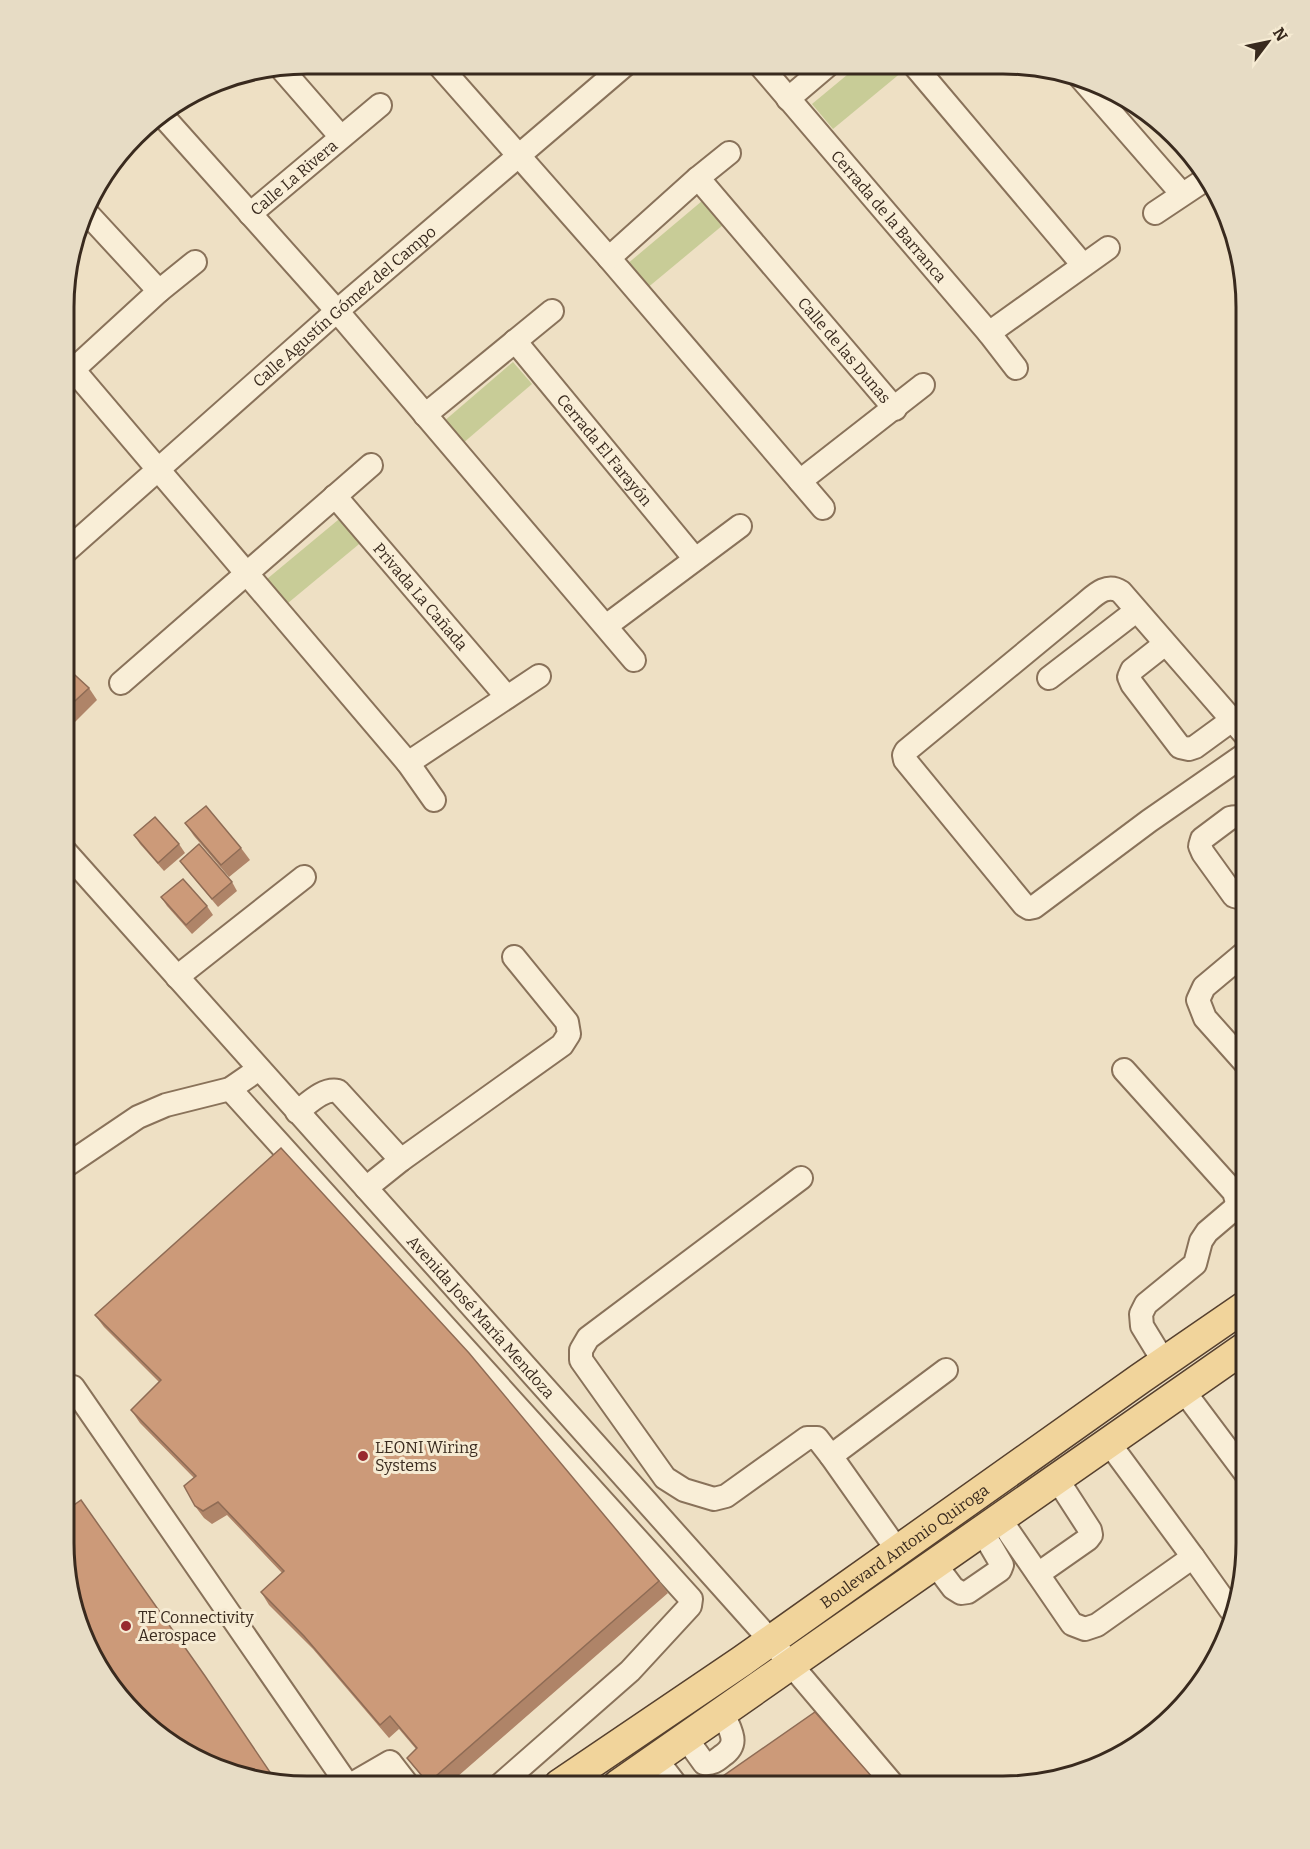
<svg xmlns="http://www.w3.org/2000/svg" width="1310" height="1849" font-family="Bitter,serif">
  <rect width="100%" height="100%" fill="#eee0c4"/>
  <g fill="#c8cc97">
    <path d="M859,65H906L908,67L833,129L812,104Z"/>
    <path d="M702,201L723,225L646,289L626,265Z"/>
    <path d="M513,362L532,384L462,444L443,422Z"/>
    <path d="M344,515L364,540L288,603L267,579Z"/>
  </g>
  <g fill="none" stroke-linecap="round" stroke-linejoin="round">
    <defs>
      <g id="minor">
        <path d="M437,63L609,258L823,508"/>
        <path id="s1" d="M759,64L989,333L1016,368"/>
        <path d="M914,65L1083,265"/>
        <path d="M280,67L341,137"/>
        <path d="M1080,77L1182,194"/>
        <path d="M788,99L828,65"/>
        <path d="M161,114L337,311L634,660"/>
        <path id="s2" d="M698,178L895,409"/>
        <path d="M86,212L159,291"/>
        <path d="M1155,213L1206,179"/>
        <path id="s3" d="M250,214L380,105"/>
        <path d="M609,258L698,178L729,153"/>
        <path d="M989,333L1108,248"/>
        <path id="s4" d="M515,341L695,559"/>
        <path d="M65,360L408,763L434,800"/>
        <path d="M74,369L159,291L195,262"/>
        <path d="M425,415L552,311"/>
        <path d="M800,481L923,385"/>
        <path id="s5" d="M335,496L507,697"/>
        <path id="s6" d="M65,552L337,311L626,64"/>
        <path d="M606,626L740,526"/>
        <path d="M1165,644L1132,670L1129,677L1132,684L1180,747L1189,749L1195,747L1232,720"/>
        <path d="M1049,678L1136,611"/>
        <path d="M121,683L371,465"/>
        <path d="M1247,753L1149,821L1034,907L1029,908L1024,905L905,760L904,755L906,751L1082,606C1094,596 1106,582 1121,592L1247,737"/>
        <path d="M408,763L539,676"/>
        <path id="s7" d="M64,850L771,1641L894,1786"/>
        <path d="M1247,896L1242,898L1234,896L1203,853L1200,846L1202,839L1230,818C1238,816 1242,818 1247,825"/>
        <path d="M177,977L304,877"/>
        <path d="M1247,1065L1205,1018L1198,1000L1204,987L1247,951"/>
        <path d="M1124,1070L1234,1192L1237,1202L1234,1209L1207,1232L1201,1241L1195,1264L1146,1304L1141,1314L1142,1326L1164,1362"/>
        <path d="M230,1089L691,1599L690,1606L630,1671L500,1785"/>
        <path d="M297,1112C309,1103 323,1088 338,1091L401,1160"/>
        <path d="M64,1167L138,1117L166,1105L230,1089L259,1069"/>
        <path d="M801,1178L588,1338L581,1350V1360L665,1478L684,1490L714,1499L726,1496L807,1438H817L831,1456"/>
        <path d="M366,1188L401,1160L562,1045L569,1034L567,1022L514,957"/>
        <path d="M73,1387L347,1784"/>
        <path d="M1183,1390L1246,1474"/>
        <path d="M1000,1519L1072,1624L1085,1629L1097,1625L1193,1557L1109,1443"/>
        <path d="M898,1551L831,1456L946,1370"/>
        <path d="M1193,1557L1230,1609"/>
        <path d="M935,1564L953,1588L961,1593L968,1592L1000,1570L1002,1565L982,1531"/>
        <path d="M1038,1574L1088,1539L1091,1535L1090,1530L1057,1479"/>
        <path d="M686,1738L704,1763C712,1764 716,1761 722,1756C741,1743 730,1731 723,1713"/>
        <path d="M656,1759L676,1785"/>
        <path d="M352,1784L390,1762L407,1784"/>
      </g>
      <g id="major">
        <path id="s8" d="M559,1785L742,1661L1141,1378L1247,1305"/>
        <path d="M618,1785L1247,1346"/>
      </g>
    </defs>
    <use href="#minor" stroke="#89725a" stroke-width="26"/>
    <use href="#major" stroke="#56402e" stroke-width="33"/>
    <use href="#minor" stroke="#f9eed7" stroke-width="22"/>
    <use href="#major" stroke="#f1d49b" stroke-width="30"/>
  </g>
  <g fill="#af8468">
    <path d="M64,665L89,688L97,700L73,724L64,714Z"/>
    <path d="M185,823L241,848L250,860L229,877L194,836Z"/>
    <path d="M134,835L179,844L185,853L164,871L140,844Z"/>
    <path d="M180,861L232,882L237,891L218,907L186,869Z"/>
    <path d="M161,897L207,906L213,915L192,934L167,906Z"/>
    <path d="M95,1315L659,1581L668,1593L449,1784H428L407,1758L416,1749L399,1729L389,1738L313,1649L269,1605L261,1592L282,1573L227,1515L212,1524L204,1518L195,1506L194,1478L140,1423L131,1410L159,1382L104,1327Z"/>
  </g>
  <g fill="#cc9a79" stroke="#8f6c55" stroke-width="1.5">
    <path d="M64,665L89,688L64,711Z"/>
    <path d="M206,806L241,848L221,865L185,823Z"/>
    <path d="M155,817L179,844L158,863L134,835Z"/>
    <path d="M199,844L232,882L212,899L180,861Z"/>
    <path d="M183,879L207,906L186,925L161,897Z"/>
    <path d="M281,1148L469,1353L659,1581L428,1783L407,1758L417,1748L390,1716L380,1725L304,1636L261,1592L284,1571L218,1502L203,1511L195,1506L184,1486L196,1476L131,1410L161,1380L95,1315Z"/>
    <path d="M81,1500L205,1676L278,1784L213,1768L158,1736L88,1650L63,1543V1513Z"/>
    <path d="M815,1712L880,1786L710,1785Z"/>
  </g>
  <g fill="#982a2e" stroke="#f6ebd3" stroke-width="2">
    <circle cx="363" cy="1456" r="6"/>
    <circle cx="126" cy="1626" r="6"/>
  </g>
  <g text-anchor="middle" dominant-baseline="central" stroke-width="6" stroke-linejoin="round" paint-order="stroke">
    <g font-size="16" fill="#392a1e" stroke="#f6ebd3">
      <text stroke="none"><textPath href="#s3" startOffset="57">Calle La Rivera</textPath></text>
      <text stroke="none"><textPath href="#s1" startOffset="200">Cerrada de la Barranca</textPath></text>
      <text stroke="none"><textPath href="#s6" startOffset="372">Calle Agustín Gómez del Campo</textPath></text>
      <text stroke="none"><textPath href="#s2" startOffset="226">Calle de las Dunas</textPath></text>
      <text stroke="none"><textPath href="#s4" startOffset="141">Cerrada El Farayón</textPath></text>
      <text stroke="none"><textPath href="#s5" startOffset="132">Privada La Cañada</textPath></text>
      <text stroke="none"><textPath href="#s7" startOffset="626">Avenida José María Mendoza</textPath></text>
      <text stroke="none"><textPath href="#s8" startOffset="420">Boulevard Antonio Quiroga</textPath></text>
    </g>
    <g font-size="16" fill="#392a1e" stroke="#f6ebd3" text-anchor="start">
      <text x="375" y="1447">LEONI Wiring<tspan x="375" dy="18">Systems</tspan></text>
      <text x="138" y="1617">TE Connectivity<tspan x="138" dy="18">Aerospace</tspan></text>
    </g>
  </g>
  <path d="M0 0H1310V1849H0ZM307 74H1003A233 233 0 0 1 1236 307V1543A233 233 0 0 1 1003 1776H307A233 233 0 0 1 74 1543V307A233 233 0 0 1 307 74Z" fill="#e7dcc5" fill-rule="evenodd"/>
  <path fill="none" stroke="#392a1e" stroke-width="3" d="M307 74H1003A233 233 0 0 1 1236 307V1543A233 233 0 0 1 1003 1776H307A233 233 0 0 1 74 1543V307A233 233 0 0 1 307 74Z"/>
  <g transform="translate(1268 42) rotate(58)" stroke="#f6ebd3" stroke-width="4.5" paint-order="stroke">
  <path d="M0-4.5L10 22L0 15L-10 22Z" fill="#392a1e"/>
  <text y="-9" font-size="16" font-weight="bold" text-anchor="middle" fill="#392a1e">N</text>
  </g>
</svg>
